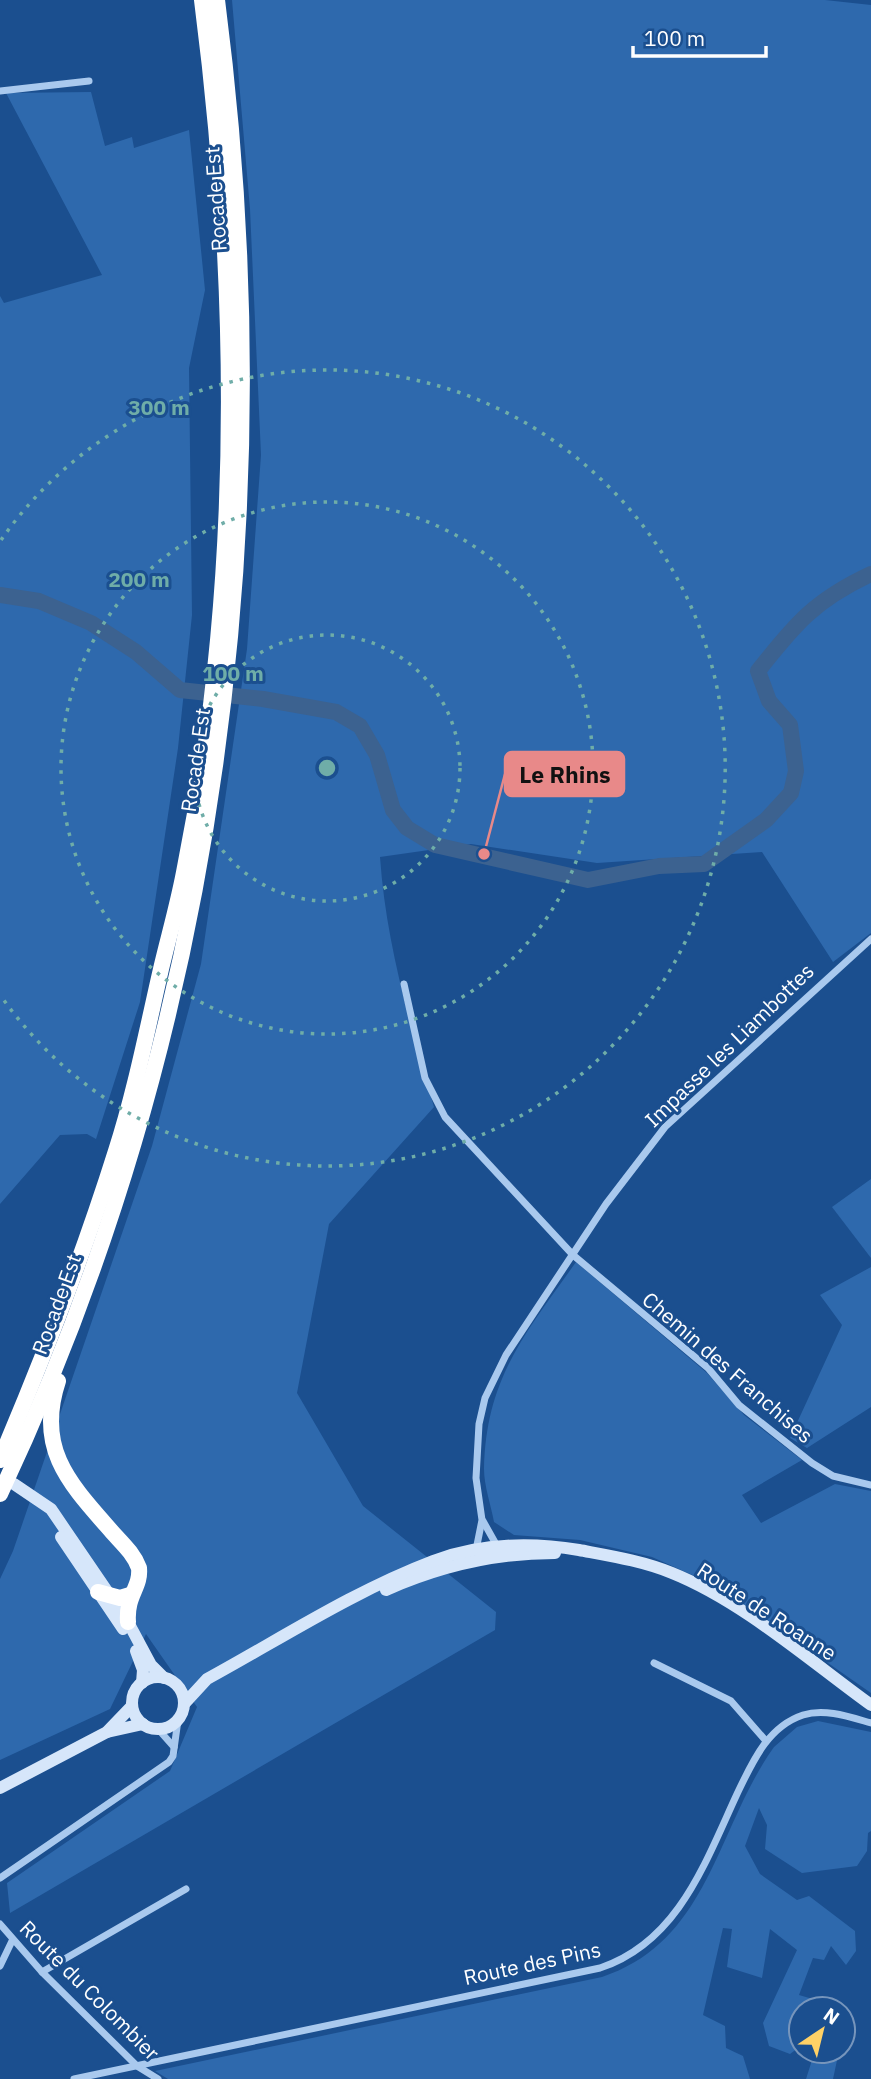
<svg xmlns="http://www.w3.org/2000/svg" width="871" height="2079" font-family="'IBM Plex Sans',sans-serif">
  <rect width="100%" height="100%" fill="#1b4f8f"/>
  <g fill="#2e69ad">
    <path d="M232,0H825L871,5V933L833,962L762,852L597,863L471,844L380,857C386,943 410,1024 434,1107L329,1224L297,1393L363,1506L496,1612L495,1630L10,1913L7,1883L170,1771L197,1707L146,1634L110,1709L0,1760V1579L13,1551L152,1146L201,964L247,649L261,455L250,209Z"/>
    <path d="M91,92L105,146L132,137L134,148L189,130L205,290L189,368L192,615L178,748L140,1002L96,1139L87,1134L60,1135L0,1204V296L4,303L102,275L6,93Z"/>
    <path d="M871,1179V1258L832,1207Z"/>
    <path d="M576,1262L707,1373L744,1415L802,1460L742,1495L761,1523L835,1484L871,1491V1693L719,1587L652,1557L580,1540L514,1535L494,1522C491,1505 484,1486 484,1469C486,1377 526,1333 576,1262Z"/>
    <path d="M871,1267V1407L807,1448L790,1438L842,1325L820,1295Z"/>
    <path d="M818,1721L871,1732V1831L868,1833L867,1851L857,1866L802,1873L765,1849L767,1825L759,1808L745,1846L760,1874L797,1900L809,1896L855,1931L856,1951L846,1965L831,1946L824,1960L813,1958L799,1995L823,2002L821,2009H801V2050L798,2048L790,2054L769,2046L763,2023L797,1950L770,1929L762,1978L727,1967L732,1929L723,1928L703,2015L725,2026L726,2048L743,2056L750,2079H168L155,2071L602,1977C710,1941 716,1828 774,1747L797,1727Z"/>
    <path d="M803,2051H839L833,2079H806L813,2057Z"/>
  </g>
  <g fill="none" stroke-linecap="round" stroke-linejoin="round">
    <path stroke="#3c6290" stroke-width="16" d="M0,595L39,601L91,623L136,652L180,690L263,699L336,712L360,726L377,755L393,810L407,828L435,845L588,880L659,866L704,864L766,820L791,793L796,771L790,725L769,701L758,671C795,624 815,600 871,574"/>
    <g stroke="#a9c9ee" stroke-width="7">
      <path d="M0,91L89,81"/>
      <path d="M404,984L425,1078L445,1117L573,1255L708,1368L739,1405L812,1463L833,1476L871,1485"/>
      <path d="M483,1521L497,1546"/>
      <path d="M476,1550L482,1520L476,1478L479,1424L485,1398L506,1355L606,1204L665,1127L871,939"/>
      <path d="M654,1663L731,1701L766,1741"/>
      <path d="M158,1729L174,1747"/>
      <path d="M0,1878L169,1762L173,1756L178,1720"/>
      <path d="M0,1924L42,1972L137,2066L158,2079"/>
      <path d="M0,1966L12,1941"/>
      <path d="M42,1972L186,1889"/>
      <path d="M74,2079L600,1968C678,1942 705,1863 737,1794C752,1763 767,1727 803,1715C825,1708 850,1717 871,1723"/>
    </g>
    <g stroke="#d6e6fa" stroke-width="12">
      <path d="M14,1484L51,1509L128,1622L151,1665L164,1678"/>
      <path d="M61,1537L123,1629"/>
      <path d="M386,1590C440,1566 496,1553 555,1553"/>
      <path d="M136,1651L143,1670L142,1683"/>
      <circle cx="158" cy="1703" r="26"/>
      <path d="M184,1704L207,1679C282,1638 354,1591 433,1561C481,1543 530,1542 579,1550C611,1556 643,1561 672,1573C742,1601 810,1661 871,1705"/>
      <path d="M107,1732L143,1724"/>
      <path d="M0,1788L107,1732L132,1706"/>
    </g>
    <g stroke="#fff" stroke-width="16">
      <path d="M58,1381C35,1450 71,1485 113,1533C123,1544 134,1554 139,1568C141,1588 126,1595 128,1622"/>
      <path d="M0,1460C43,1359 83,1256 116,1151C135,1092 147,1030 161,969C169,935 179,901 185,867C242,582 239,287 202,0"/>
      <path d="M0,1494C219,1030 283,507 217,0"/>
      <path d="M98,1592L120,1598L130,1595"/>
    </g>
  </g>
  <g fill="none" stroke="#6fada8" stroke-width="3.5" stroke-dasharray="3.5 7">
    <circle cx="327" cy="768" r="133"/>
    <circle cx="327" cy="768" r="266"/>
    <path d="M1 540A398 398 0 1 1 1 996"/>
  </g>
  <g text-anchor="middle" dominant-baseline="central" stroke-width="6" stroke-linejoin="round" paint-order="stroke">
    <g font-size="21" fill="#fff" stroke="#1b4f8f">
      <text transform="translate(215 199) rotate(-94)">Rocade Est</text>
      <text transform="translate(195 760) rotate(-82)">Rocade Est</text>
      <text transform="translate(729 1045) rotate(-44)">Impasse les Liambottes</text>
      <text transform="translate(56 1304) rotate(-70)">Rocade Est</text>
      <text transform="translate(728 1367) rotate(41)">Chemin des Franchises</text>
      <text transform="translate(767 1611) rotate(33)">Route de Roanne</text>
      <text transform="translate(532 1963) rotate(-12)">Route des Pins</text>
      <text transform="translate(90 1990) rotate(45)">Route du Colombier</text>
    </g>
  </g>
  <circle cx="327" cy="768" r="10" fill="#6fada8" stroke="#1b4f8f" stroke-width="3.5"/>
  <g font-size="21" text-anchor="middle" font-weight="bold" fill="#6fada8" stroke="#1b4f8f" stroke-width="6" stroke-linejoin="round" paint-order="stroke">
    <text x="159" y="415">300 m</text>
    <text x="139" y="587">200 m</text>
    <text x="233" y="681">100 m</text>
  </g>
  <path fill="none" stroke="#e88989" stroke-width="2.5" d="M484 854L505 774"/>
  <circle fill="#e88989" stroke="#1b4f8f" stroke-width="2.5" cx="484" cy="854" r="7"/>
  <rect fill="#e88989" stroke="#e88989" stroke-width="2.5" x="505" y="752" width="119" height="44" rx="7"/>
  <g font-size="23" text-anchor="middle" font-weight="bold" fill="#111">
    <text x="565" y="783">Le Rhins</text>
  </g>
  <g transform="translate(822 2030) rotate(35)"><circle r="33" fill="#1b4f8f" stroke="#7695bc" stroke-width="2"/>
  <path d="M0-5L12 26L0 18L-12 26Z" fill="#ffd166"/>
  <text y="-10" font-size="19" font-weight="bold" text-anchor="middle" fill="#ffffff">N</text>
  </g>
  <path d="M633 46v10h133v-10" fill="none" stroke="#ffffff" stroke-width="3.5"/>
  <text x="644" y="46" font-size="21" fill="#ffffff" stroke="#1b4f8f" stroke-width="5" paint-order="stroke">100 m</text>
</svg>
